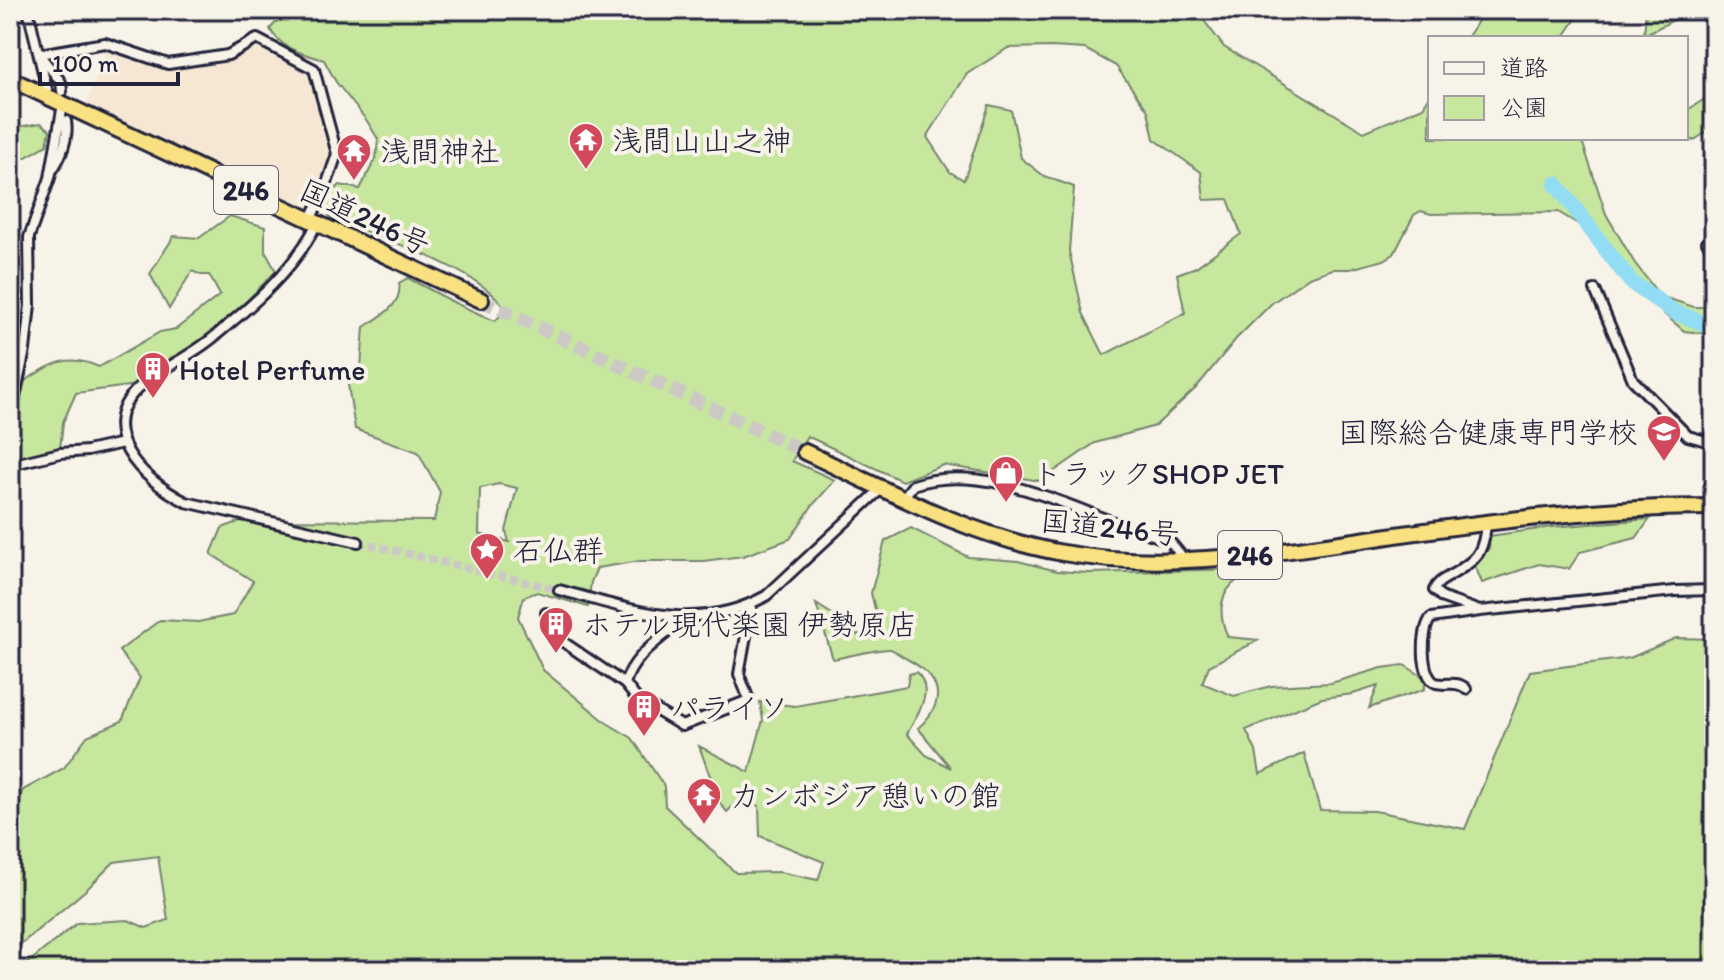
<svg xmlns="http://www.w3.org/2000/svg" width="1724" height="980" font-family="Itim,'Klee One',sans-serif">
  <rect width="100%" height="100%" fill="#f7f3e8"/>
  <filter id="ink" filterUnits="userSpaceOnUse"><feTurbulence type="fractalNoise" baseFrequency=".0125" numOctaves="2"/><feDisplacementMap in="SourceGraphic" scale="16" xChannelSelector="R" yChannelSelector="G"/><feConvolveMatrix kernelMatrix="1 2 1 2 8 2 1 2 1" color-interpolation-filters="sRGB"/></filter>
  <g filter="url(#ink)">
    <path fill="#f5e7d3" d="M253,44H259L310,71L333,153L321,192L310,208L87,104L107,47L168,67L212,62L231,56Z"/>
    <g fill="#c7e79f" stroke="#74846d" stroke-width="2" fill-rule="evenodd">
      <path d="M310,10H1196L1224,47L1364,132L1423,107L1430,96V138H1581L1606,214L1634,262L1660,296L1694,307H1713L1714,342L1702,333L1684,331L1656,307L1583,227L1558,212L1431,214L1421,211L1414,215L1394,254L1384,260L1350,269H1333L1309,277L1272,303L1236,339L1196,388L1155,426L1095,443L1040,481L943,465L902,481L807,436L792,461L835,480L812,506L790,539L743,556L703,561H640L597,568L591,582L588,607L537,592L524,597L518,617L543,670L607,723L632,738L664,786L665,806L736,873L780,872L818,880L824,862L760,836L759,806L739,800L727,812L720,803L699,746L749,772L763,720L760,702L795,706L891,689L907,686L909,674L916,672C936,690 917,715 907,734L926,755L951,768L918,728C949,700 940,677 907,659C902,657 895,650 890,649C880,648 845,657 833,659L816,604L851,626L857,635L880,629L871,593L885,541L911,528L968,557L1018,561L1057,571L1089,573L1238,569L1239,579C1218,593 1218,615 1228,637L1259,640L1209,666L1202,683L1234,696L1271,686L1331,683L1382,668L1404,665L1425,678V689L1369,708L1378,686L1353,694L1322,698L1246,730L1256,751L1260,774L1304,753L1320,810L1375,811L1465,829L1530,671L1630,658L1676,638L1714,639V970H19L77,923L128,920L146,928L168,920L158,856L114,862L87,889L10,953V823L23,790L64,768L87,736L122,721L140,678L119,651L160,620L198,622L233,615L253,581L211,554L222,528L244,520L434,521L440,492L418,452L355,429L348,385L361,368L364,327C381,316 403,305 399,283L408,278L455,303L495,321L506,310C484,270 374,235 330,218C323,202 328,195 340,185L360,189L376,158L378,139L367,121L336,82L324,60C302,53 282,50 270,29L278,20ZM1052,47L1085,49L1116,66L1148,111L1154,139L1201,172L1204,200L1228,199L1241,234L1196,267L1177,274L1185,313L1104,355L1083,313L1069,251L1074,187L1044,176L1021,158L1011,110L989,105L964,180L950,172L927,137L967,74L1008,48ZM499,484L517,488L506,531L509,542L479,534L480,488Z"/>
      <path d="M1485,10H1582L1563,38H1467Z"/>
      <path d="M1646,10H1693L1644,35Z"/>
      <path d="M1714,93V127L1693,141L1686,134V111Z"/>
      <path d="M41,123L50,130L47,145L26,157L10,159V125L18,127Z"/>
      <path d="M230,216L265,227V251L276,271L225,323L136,385L76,393L63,422L60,449L10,461V428L15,418L23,382C51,365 66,352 99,367L160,332L176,329L220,295L209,275H201L192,271L169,309L150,274L174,236L199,238Z"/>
      <path d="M1650,519L1636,538L1580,552L1569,569L1539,564L1482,583L1475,566L1489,548L1490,536L1552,527Z"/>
    </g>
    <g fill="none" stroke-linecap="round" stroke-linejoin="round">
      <path stroke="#92dcf4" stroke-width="16" d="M1556,184L1631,282L1674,312L1703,323L1714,332"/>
      <path stroke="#ccc9c5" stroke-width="8" stroke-dasharray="8 4" stroke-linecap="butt" d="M358,542L559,590"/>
      <path stroke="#ccc9c5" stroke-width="14" stroke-dasharray="14 7" stroke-linecap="butt" d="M481,300L805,452"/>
      <defs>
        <g id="minor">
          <path d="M28,10L49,98"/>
          <path d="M39,54L105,43L168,64L228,55L257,39L314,69L337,154L324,192L310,220"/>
          <path d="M39,54L61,82L62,91"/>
          <path d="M51,172C61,158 69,138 66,121"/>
          <path d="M317,223C295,269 254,304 215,336C193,355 166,366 143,384C89,428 142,480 186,502L358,542"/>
          <path d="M1707,242L1714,251"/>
          <path d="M1595,290L1633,380L1688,436L1714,443"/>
          <path d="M10,421L25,350L30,305L29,237L50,178L63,104"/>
          <path d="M10,465L60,453L87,451L123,443"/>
          <path d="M10,471V514"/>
          <path d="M903,498L913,485C976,463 1052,499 1111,521C1128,528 1146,532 1164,539L1171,543L1186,561"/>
          <path d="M559,590C631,609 695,635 766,596L882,488"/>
          <path d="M1480,611L1675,591L1714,590"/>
          <path d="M546,613L556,637L625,684"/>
          <path d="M685,618C663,638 633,654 625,684L637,699L682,726L749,700L739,674L752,603"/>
          <path d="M1466,689C1457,680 1447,686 1436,683C1420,677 1421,629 1431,618L1480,611L1443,598L1434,590C1437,583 1441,581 1448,577C1475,560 1484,556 1486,522"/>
        </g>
        <g id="trunk">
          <path d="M10,79L481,300"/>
          <path d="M805,452C889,491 971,537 1063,553C1170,572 1277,552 1382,537C1493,521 1602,507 1714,507"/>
        </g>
      </defs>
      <use href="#minor" stroke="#22223b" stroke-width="14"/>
      <use href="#trunk" stroke="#22223b" stroke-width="20"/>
      <use href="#minor" stroke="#f7f3e8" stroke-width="8"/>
      <use href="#trunk" stroke="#f9e181" stroke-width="14"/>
    </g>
  </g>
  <defs>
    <symbol id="temple-pin" viewBox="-11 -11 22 30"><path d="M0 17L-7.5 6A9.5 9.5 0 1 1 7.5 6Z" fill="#d1495b" stroke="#f7f3e8"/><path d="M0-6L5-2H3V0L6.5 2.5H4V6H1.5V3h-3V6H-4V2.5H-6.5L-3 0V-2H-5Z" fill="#fff"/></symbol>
    <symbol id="building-pin" viewBox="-11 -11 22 30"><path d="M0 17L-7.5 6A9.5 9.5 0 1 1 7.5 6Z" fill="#d1495b" stroke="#f7f3e8"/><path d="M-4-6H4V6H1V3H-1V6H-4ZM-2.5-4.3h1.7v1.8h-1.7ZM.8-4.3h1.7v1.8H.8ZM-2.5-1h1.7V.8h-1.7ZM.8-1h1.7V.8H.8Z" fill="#fff"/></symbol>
    <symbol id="school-pin" viewBox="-11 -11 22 30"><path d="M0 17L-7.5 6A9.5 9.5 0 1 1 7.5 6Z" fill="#d1495b" stroke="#f7f3e8"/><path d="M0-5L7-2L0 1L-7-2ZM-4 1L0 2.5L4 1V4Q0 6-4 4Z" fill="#fff"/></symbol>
    <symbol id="shop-pin" viewBox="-11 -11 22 30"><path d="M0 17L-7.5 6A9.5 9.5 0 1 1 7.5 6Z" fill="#d1495b" stroke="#f7f3e8"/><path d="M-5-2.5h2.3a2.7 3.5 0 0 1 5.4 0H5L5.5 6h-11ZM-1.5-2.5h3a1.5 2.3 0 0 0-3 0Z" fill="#fff"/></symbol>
    <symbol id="sight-pin" viewBox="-11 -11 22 30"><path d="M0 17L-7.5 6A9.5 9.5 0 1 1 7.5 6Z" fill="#d1495b" stroke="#f7f3e8"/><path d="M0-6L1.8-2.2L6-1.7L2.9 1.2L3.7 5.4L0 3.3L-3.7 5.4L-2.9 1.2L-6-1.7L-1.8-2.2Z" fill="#fff"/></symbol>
  </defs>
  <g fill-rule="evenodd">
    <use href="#temple-pin" x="566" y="120" width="40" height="54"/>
    <use href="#temple-pin" x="334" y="131" width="40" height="54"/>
    <use href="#building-pin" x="133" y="349" width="40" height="54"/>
    <use href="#school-pin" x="1644" y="412" width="40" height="54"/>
    <use href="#shop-pin" x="986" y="453" width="40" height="54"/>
    <use href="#sight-pin" x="467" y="530" width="40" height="54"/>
    <use href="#building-pin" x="536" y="604" width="40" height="54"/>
    <use href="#building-pin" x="624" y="687" width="40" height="54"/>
    <use href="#temple-pin" x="684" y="775" width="40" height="54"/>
  </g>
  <g text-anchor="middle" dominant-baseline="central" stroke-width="8" stroke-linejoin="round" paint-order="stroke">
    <g fill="#f7f3e8" stroke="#62616f" stroke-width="2">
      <rect x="214" y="166" width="64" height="48" rx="6"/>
      <rect x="1218" y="531" width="64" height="48" rx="6"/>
    </g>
    <g font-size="28" font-weight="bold" fill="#22223b">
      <text x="246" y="190">246</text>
      <text x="1250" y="555">246</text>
    </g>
    <g font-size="30" fill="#22223b" stroke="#f7f3e8" text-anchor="start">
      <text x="612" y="140">浅間山山之神</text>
      <text x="380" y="151">浅間神社</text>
      <text x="179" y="369">Hotel Perfume</text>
      <text x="1638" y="432" text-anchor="end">国際総合健康専門学校</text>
      <text x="1032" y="473">トラックSHOP JET</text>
      <text x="513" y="550">石仏群</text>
      <text x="582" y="624">ホテル現代楽園 伊勢原店</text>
      <text x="670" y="707">パライソ</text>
      <text x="730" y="795">カンボジア憩いの館</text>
    </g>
    <g font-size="30" fill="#22223b" stroke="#f7f3e8">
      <text transform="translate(365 217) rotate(25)">国道246号</text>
      <text transform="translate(1110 527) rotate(6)">国道246号</text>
    </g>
  </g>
  <rect width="1724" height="980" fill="none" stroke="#f7f3e8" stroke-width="40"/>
  <rect x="20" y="20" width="1684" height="940" fill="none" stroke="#22223b" stroke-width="3" filter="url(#ink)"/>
  <rect x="1428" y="36" width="260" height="104" fill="#f7f3e8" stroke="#a29fa3" stroke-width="2"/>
  <rect x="1444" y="62" width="40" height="12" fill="#f7f3e8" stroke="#a29fa3" stroke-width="2"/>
  <text x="1500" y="76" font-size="24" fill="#22223b">道路</text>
  <rect x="1444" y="96" width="40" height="24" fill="#c7e79f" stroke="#a29fa3" stroke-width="2"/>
  <text x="1500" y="116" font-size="24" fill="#22223b">公園</text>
  <path d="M40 72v12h138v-12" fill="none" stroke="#22223b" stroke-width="4"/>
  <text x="52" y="72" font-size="24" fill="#22223b" stroke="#f7f3e8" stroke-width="6" paint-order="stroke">100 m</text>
</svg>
